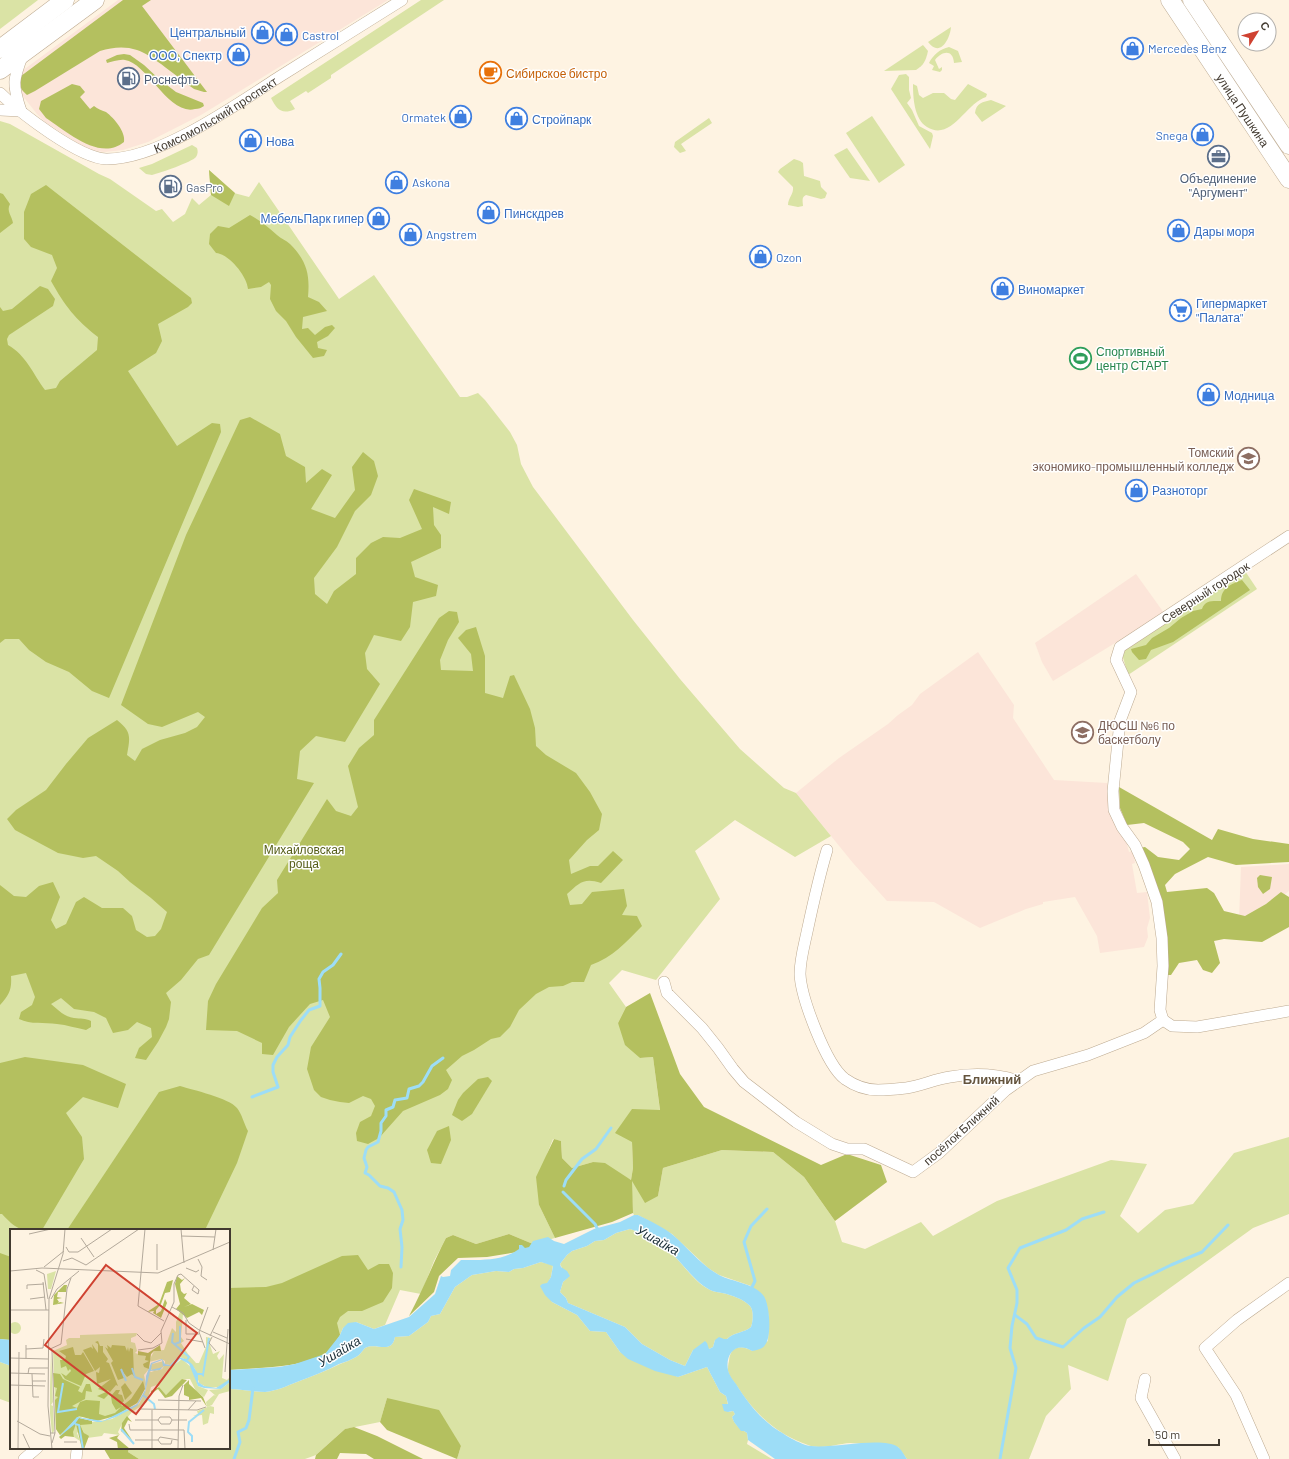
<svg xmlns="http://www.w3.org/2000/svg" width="1289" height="1459" font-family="Barlow,sans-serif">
  <rect width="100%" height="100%" fill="#fef3e2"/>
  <g fill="#fce5d9">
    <path d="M118,0H388L201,115L148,142L123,150L105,152L96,151L85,148L45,122L37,114L18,90L22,71Z"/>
    <path d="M1136,574L1164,613L1053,681L1042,662L1035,643Z"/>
    <path d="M978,652L1014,705L1013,718L1054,780L1107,783L1111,810L1125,837L1129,852L1133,851L1135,863L1132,864L1137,893L1147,892L1150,918L1147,928L1148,937L1144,947L1100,953L1097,936L1075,897L1043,902V904L1026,909L980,928L934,902L887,901L853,863L796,793L839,758L888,724L898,715L912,705L920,694Z"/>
    <path d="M1289,864V891L1252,920H1239L1241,867Z"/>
  </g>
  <g fill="#dae3a5">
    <path d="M0,0H38L0,29Z"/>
    <path d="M421,0H444L331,75V78L308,93L306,91L290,101L295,109C282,115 277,110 271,98Z"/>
    <path d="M951,27C950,39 940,58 928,42Z"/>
    <path d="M923,45L928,51C926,60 924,65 916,70L884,71Z"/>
    <path d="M949,47L958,51L962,62L954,63C953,49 942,51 935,60L939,69L942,67V70L940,72L932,70L934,66L929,63C933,55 940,49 949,47Z"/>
    <path d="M906,74L909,77V90L911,98L907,103L912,110L919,126L932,133L933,136L930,149L891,89L899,75Z"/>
    <path d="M913,84L917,86L919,95L923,98L933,93H944L951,99L955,100L968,84L987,94L986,97C966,103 951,142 927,127C914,119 913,97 913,84Z"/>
    <path d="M991,100L1006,106L982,122L975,113C976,103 983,102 991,100Z"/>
    <path d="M872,116L905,165L879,183L846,133Z"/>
    <path d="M709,118L712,123L681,144L686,151L680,153L674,147L675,142Z"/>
    <path d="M0,121L10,124L99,174L110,179L156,211L162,209L173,222L185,214L192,198L199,205L211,195L209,170L234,193L249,197L259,182L339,299L374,275L460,397H467L478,393L485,400L510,432L517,445L521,464L533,487L633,620L680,679L740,749L784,788L796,793L831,836L795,857L735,820L695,851L720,899L656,980L622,970L609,983L626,1007L618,1023L640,1058L653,1057L660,1111L632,1142L633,1168L631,1180L658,1196L663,1168L722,1150L773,1152L804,1177L835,1221L842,1242L865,1249L921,1222L933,1236L997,1201L1111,1160L1147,1164L1120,1216L1138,1233L1165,1210L1193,1204L1234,1153L1289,1137V1214L1253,1228L1127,1319L1108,1381L1068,1365L1071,1389L1046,1416L1029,1459H907L898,1447C883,1446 866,1443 850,1443C836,1444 821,1450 808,1445C777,1435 754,1413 737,1386C734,1382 729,1376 728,1371C728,1368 728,1364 729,1361C730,1347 740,1344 752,1351L768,1341L769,1319L767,1306L751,1286L719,1275L708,1268L672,1234L638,1215H634L633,1213L631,1180L593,1162L572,1168L562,1158L561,1141L553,1139L547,1154L539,1205L555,1238L533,1244L509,1234L476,1244L453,1235L446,1238L434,1261L421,1294L400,1290L385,1325L374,1329L356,1322L343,1328L340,1335L247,1368L229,1370V1230H11V1340L0,1339Z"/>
    <path d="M192,145L197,148C198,151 198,154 196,157C192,162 160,173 152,175L146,174L139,168L152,164Z"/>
    <path d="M847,148L870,181L850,178L834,155Z"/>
    <path d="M794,159L800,161L803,163L804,176L820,181L821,187L827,193L825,198L821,199L806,195C801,197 803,202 803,206L798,207L788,205C788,198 794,194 793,187L778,172L780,169Z"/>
    <path d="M1245,571L1257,589L1128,675L1122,654L1126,646Z"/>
    <path d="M630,1229C645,1234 661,1244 672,1254C685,1266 694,1282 710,1290C714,1292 719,1292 722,1293C732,1295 743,1299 750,1306C754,1311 753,1321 751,1327C744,1333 734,1332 727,1339L715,1340L713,1347L709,1349L693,1350L685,1366L670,1360L642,1344L625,1327L568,1303L566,1298L560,1292L563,1282L567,1278L560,1264L567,1255L572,1251L587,1246L595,1241L604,1240L616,1233Z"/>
    <path d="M541,1262L553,1265L551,1277L547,1284H542L552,1302L577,1315L590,1331L606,1332L620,1352L678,1377L707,1367L720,1392L726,1396L728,1405V1412L733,1411L735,1414L732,1417C735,1426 740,1428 747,1433L748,1440L747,1444L772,1459H457L461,1446L387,1398L380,1422L345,1429L316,1455L305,1459H139L128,1452L129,1448H229V1389C241,1389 253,1392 265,1392C276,1391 287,1386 297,1382C312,1376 326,1371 340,1364C345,1362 351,1360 356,1357C360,1355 362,1351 365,1348C375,1342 392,1355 395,1337L409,1336L428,1322L431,1316L440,1314L455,1287L472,1275L496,1271L509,1272L514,1269L523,1268Z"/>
    <path d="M0,1362L11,1366V1403L0,1399Z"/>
  </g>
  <g fill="#b4c05f">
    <path d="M123,0H151L142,6L207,92H204L194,89C181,80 151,54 137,50C125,46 113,47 100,51L35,91L27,95C20,89 18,84 21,76Z"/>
    <path d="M124,54L130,55L144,65L159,79L176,92L203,103L204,106C201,108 199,109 195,109C169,116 147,63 125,60C119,59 112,62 107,63L106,60L117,55Z"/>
    <path d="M72,84L80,86L85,92L80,97L90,109L94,106C98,109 101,110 106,112C114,118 126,132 124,142C100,162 66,131 46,118L39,109L41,101Z"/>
    <path d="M209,170L235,193L229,206L211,195Z"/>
    <path d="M46,185L191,298L192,303L188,307L158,324L162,341L156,353L128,371L177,446L212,423L220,424L221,432L109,698L92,691L69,672L46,662L29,650L19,639H5L0,643V307L3,311L12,309L40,286L48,289L55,299L53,306L9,335L7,339L8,345C26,355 33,374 45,390L56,388L60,381L97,350L98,337C75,319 65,306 51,281L57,268L52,255L31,247L24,239V212L31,194Z"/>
    <path d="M0,193L3,194L10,204C6,211 12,216 13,223L0,233Z"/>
    <path d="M250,215C261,221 268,227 277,235C281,239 286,240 290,244C307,261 310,275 308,297L319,302L327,311L303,317L302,329L308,328L315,335L325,327L332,325L335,328L328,336L317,342L318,348L327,350L324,356L313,358L296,337L286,321L276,311L270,299L271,285L269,282L261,287L248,289C247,276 229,254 216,253L209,244L210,234L218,226L229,228Z"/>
    <path d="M250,417L280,434L286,456L305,467L306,483L322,469L332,475L311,509L335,518L355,490L352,467L363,452L374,461L378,476L371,495L355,511L337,547L314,578L315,594L327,604L334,591L356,574V558L371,543L383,537L400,538L422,529L409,500L414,489L451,502L449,514L433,507L434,525L441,535V548L411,562L415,577L438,585L436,596L413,602L410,627L401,641L374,635L365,653L367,669L380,684L345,742L316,736L300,751L297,779L314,783L209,955L198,959L181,980L166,993L171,1002L169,1019L166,1027L158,1042L146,1060L135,1058L139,1048L152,1037L151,1028L137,1022L128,1030L113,1033L106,1018L94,1012L74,1009L61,998L51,1004C58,1010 65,1017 74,1018C81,1019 85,1018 91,1021V1027L86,1030C76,1028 67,1025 57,1024C44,1022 31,1025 19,1019L21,1012L32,1005L35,997L26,973L11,976C12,990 9,995 0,1005V885L14,896L26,897L39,886L53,882L60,897L51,920L56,929L66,924L76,902L84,897L102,908H123L132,916L136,930L147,937L155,936L161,929L167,912L151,898L130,882L118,871L96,856L83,858L58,853L15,830L7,819L16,810L46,790L66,764L88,738L117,720C132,732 130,737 127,755L135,761L142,749L160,740L185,733L197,727L205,717L198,712L162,727L148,724L121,705L186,535L240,420Z"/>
    <path d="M1242,580L1250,590L1173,642L1151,650L1146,659L1139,660L1132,652L1131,649L1146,645L1152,638L1169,628L1181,618L1193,611L1202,609C1205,600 1212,601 1221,601C1221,588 1231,584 1242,580Z"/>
    <path d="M449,611L457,612L459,622L448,640L440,660L441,670L473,671L471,654L458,638L466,630L476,627L485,656V693L503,698L510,676L514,675L530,709L535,728L536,746L546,755L576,773L590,792L602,814L599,830L587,840L569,860L571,874L590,866H598L613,851L623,860L601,883C584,877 579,883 567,894L570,905L582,904L592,892L624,889L627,906L622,915L637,916L642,926C625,943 613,957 591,965L584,982H572L563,986L549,987L536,994L519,1010L510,1027L500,1037L491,1039L474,1050L462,1056L446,1070L452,1080L448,1089L440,1095L403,1111L379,1138L368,1144L357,1141L356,1133L360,1122L371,1116L375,1106L371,1099L363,1096L349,1103L340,1102L330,1100L321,1097L314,1090L307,1069L311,1047L330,1017L323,1000L310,1004L289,1027L273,1055L262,1054V1043L237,1031L206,1030L208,1001L216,984L262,908L278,893L277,880L327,799L336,811L351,816L358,807L348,766L359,748L374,735V720L439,618Z"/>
    <path d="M1119,787L1212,840L1218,829L1253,839L1289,844V862L1236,865L1208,857L1175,874L1165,885L1167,892L1207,888L1214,893L1224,911L1245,916L1266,904L1281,892L1289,897V927L1262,942L1224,939L1214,941L1220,963L1212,973L1203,970L1197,960L1179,963L1171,975H1167L1165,939L1139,848L1145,847L1158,857L1179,860L1190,849L1183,842L1144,823L1127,825L1120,808Z"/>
    <path d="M1260,875L1272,877L1270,889L1263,894L1258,887L1257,878Z"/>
    <path d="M650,993L680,1074L704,1107L821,1165L847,1154L881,1165L887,1182L835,1221L804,1177L773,1152L722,1150L663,1168L658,1196L645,1203L632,1181L633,1213L612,1222L555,1238L539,1205L536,1177L554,1139L561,1141L562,1158L572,1168L593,1162L605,1163L631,1180L633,1168L632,1142L615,1133L632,1109L660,1110L653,1057L640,1058L625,1045L618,1023L626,1007Z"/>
    <path d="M25,1057L83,1065L126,1084L118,1108L83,1097L66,1113L82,1137L84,1159L42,1230C20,1230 18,1231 2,1214H0V1063Z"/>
    <path d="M488,1077L492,1081L472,1114L462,1121L452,1115L458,1100L463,1093L478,1079Z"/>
    <path d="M180,1086C193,1090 229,1098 237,1108C242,1114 244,1124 248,1131L237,1163L205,1230H67L159,1092Z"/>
    <path d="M449,1126L451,1140L441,1164L431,1163L427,1150L437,1131Z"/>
    <path d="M509,1234L533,1244L530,1250L487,1257L458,1258L439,1276L434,1292L409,1316C423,1290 433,1263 446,1238L453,1235L476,1244Z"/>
    <path d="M0,1253L11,1257V1340L0,1339Z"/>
    <path d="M358,1255L368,1270L379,1264H389L393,1273L392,1288L383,1302L362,1311H348L340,1317L337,1323L340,1335C336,1341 331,1350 325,1354C298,1369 258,1367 229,1370V1288L266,1287L282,1283L342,1256Z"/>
    <path d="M387,1398L439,1410L461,1446L457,1459L387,1430L380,1422Z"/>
    <path d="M354,1427L377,1436L423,1459H374L366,1454L340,1453L337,1459H315L316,1455L345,1429Z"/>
    <path d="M105,1448H129L128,1452L139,1459H110L104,1449Z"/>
  </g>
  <g fill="#9dddf7" fill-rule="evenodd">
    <path d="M634,1215H638C650,1221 663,1227 673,1235C688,1248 701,1265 719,1275C733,1282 753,1283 763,1295C770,1303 772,1337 765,1345C763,1349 756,1350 752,1351C736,1341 725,1354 728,1370C729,1375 733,1380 736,1384C746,1400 757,1415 773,1427C782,1433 800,1445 811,1446C832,1449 882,1436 898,1447C901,1449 904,1455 907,1459H775L748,1440L747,1433L744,1431H741L734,1422L732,1417L735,1414L733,1411L728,1412L724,1411L722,1404H728L726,1396L720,1392L707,1367L678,1377L655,1371L628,1359L620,1352L606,1332L590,1331L577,1315L552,1302L545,1295L540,1286L542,1284L547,1283L551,1277L553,1266L541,1262L523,1268L514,1269L509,1272L496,1271L472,1275L455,1287L440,1314L431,1316L428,1322L409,1336L395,1337C392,1355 376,1342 365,1348C362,1351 360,1355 356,1357C351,1360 345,1362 339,1364C326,1371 312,1376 297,1382C287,1386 276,1391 265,1392C253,1392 241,1389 229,1389V1370L279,1367L295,1364L325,1354L340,1335L343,1328L348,1323L356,1322L374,1329L409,1317L435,1294L441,1276L443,1277L450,1276L451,1270L461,1260C481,1260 503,1261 519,1249V1245H522L525,1248L529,1247L533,1241L548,1237L554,1241L564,1244L594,1229L620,1222ZM630,1229C645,1234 661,1244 672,1254C685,1266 695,1282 710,1290C714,1292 719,1292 722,1293C732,1295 743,1299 750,1306C754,1311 753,1321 751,1327C744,1333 734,1332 727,1339H724L719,1337L715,1340L713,1347L709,1349L707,1343L705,1341L693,1350L685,1366L670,1360L642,1344L625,1327L568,1303L566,1298L560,1292L563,1282L570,1276L567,1271L561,1267L560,1264L567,1255L572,1251L587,1246L595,1241L604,1240L616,1233Z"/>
    <path d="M0,1339L11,1340V1366L0,1362Z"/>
  </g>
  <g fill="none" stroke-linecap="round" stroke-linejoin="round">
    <g stroke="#9dddf7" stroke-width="3">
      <path d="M252,1097L278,1087L273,1072V1065L277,1057L288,1045L290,1037L301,1020L309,1010L320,1006V988L319,979L323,972L333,965L341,954"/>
      <path d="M564,1186L566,1180L582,1159L596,1149L611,1128"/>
      <path d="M563,1192L595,1224L598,1230"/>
      <path d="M401,1267L402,1247L400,1229L403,1220L402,1210L394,1192L388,1188L380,1186L369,1175L365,1173L367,1167L364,1158L366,1150L368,1147L378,1142L381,1131V1123L386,1116V1110L393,1107L395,1100L407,1098L409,1089L419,1086L423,1082L432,1066L443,1058"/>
      <path d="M750,1291L755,1281L744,1242L751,1226L767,1209"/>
      <path d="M1015,1315L1027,1324L1036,1338L1063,1347L1084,1328L1100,1317L1117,1297L1134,1283L1171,1265L1202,1252L1228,1225"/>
      <path d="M234,1459L240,1442L238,1432L246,1428L249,1420L253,1388"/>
      <path d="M1000,1459L1016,1368L1010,1348L1012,1326L1017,1303V1290L1008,1268L1020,1248L1066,1230L1082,1219L1104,1212"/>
    </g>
    <defs>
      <g id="street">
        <path id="s1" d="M0,93C20,113 79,158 106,159C158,160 236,105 279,77C320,51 361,26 402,0"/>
        <path d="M0,110L21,111"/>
        <path d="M21,111C12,84 13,80 23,54"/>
        <path d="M827,850C819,877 813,904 807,932C804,946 800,960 800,974C801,997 826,1065 845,1079C855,1086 866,1090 878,1090C887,1090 897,1089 906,1088C921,1086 935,1079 950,1077C973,1073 997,1074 1019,1081"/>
        <path d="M664,982L667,993L702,1028L718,1048L733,1069L744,1082L796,1122L832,1144L847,1149H864L913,1172L939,1153L1006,1090L1033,1071L1088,1055L1144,1033L1163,1020"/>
        <path d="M1163,1020L1160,1010L1163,966L1162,938L1157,902L1144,865L1135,845L1122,827L1114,810L1113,791L1120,721L1131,692L1116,660L1120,647L1289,536"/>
        <path d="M1163,1020L1172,1026L1197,1027L1289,1011"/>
        <path d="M1145,1379L1141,1398L1175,1459"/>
        <path d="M24,1459L37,1448"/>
        <path d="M76,1459L77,1450"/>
        <path d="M1264,1459L1236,1395L1205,1348L1237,1320L1289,1283"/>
      </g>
      <g id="primary">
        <path id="s2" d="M1170,0L1289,179"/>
        <path d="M1192,0L1289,145"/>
        <path d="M0,49L65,0"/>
        <path d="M0,70L95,0"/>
      </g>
    </defs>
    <use href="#street" stroke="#bdaa91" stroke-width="12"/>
    <use href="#primary" stroke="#bdaa91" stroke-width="19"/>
    <use href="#street" stroke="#fff" stroke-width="11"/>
    <use href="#primary" stroke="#fff" stroke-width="18"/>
  </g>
  <defs>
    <symbol id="shop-ring" viewBox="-11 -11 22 22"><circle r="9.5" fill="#fff" stroke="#3f7fe0" stroke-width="1.5"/><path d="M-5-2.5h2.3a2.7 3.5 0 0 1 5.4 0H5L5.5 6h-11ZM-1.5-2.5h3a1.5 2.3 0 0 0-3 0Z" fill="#3f7fe0"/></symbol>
    <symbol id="cafe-ring" viewBox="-11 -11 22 22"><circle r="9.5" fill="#fff" stroke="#e8710a" stroke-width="1.5"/><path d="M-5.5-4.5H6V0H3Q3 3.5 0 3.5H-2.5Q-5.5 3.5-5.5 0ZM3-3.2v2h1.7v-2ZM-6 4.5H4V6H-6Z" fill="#e8710a"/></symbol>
    <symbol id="fuel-ring" viewBox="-11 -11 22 22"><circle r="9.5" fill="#fff" stroke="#5c6f8a" stroke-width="1.5"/><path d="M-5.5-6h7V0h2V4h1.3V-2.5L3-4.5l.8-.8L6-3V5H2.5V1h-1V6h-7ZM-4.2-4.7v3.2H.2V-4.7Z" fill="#5c6f8a"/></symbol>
    <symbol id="office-ring" viewBox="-11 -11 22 22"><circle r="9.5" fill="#fff" stroke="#5c6f8a" stroke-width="1.5"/><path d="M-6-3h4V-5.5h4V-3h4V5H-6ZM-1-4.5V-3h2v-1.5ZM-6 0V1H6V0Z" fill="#5c6f8a"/></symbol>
    <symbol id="supermarket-ring" viewBox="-11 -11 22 22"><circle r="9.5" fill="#fff" stroke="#3f7fe0" stroke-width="1.5"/><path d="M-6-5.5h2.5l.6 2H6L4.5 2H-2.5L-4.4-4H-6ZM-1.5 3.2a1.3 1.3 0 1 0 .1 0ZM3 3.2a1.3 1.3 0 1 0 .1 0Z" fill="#3f7fe0"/></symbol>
    <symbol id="stadium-ring" viewBox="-11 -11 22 22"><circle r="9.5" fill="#fff" stroke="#2e9e5b" stroke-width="1.5"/><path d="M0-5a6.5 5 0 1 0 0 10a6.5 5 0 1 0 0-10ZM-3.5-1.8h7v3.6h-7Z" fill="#2e9e5b"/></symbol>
    <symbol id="university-ring" viewBox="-11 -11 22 22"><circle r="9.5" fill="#fff" stroke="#8d6e63" stroke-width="1.5"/><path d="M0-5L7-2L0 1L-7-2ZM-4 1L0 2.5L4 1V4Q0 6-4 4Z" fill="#8d6e63"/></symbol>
    <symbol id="school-ring" viewBox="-11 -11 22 22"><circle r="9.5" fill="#fff" stroke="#8d6e63" stroke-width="1.5"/><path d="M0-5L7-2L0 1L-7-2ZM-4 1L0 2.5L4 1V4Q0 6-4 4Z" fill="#8d6e63"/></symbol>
  </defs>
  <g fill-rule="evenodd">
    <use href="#shop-ring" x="250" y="20" width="25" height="25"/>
    <use href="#shop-ring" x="274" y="22" width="25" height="25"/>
    <use href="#shop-ring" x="1120" y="36" width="25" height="25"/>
    <use href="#shop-ring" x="226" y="42" width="25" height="25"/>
    <use href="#cafe-ring" x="478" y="60" width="25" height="25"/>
    <use href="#fuel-ring" x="116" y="66" width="25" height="25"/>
    <use href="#shop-ring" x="448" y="104" width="25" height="25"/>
    <use href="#shop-ring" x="504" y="106" width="25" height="25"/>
    <use href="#shop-ring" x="1190" y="122" width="25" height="25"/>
    <use href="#shop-ring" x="238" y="128" width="25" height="25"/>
    <use href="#office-ring" x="1206" y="144" width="25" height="25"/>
    <use href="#shop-ring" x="384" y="170" width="25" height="25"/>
    <use href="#fuel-ring" x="158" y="174" width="25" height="25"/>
    <use href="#shop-ring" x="476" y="200" width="25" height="25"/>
    <use href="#shop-ring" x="366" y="206" width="25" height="25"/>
    <use href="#shop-ring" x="1166" y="218" width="25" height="25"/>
    <use href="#shop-ring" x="398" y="222" width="25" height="25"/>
    <use href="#shop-ring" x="748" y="244" width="25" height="25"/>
    <use href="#shop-ring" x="990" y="276" width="25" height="25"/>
    <use href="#supermarket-ring" x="1168" y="298" width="25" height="25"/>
    <use href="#stadium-ring" x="1068" y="346" width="25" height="25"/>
    <use href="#shop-ring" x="1196" y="382" width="25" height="25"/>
    <use href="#university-ring" x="1236" y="446" width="25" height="25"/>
    <use href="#shop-ring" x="1124" y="478" width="25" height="25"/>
    <use href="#school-ring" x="1070" y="720" width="25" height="25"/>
  </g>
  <g text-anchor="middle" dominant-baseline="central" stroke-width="3" stroke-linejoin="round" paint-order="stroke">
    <g font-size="12" fill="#366cbe" stroke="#fff" text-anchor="start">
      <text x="246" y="32" text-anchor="end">Центральный</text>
      <text x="302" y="35">Castrol</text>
      <text x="1148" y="48">Mercedes Benz</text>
      <text x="222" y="55" text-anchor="end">ООО, Спектр</text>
      <text x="446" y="117" text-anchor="end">Ormatek</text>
      <text x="532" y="119">Стройпарк</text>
      <text x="1188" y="135" text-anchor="end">Snega</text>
      <text x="266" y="141">Нова</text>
      <text x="412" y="182">Askona</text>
      <text x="504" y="213">Пинскдрев</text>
      <text x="364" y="218" text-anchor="end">МебельПарк гипер</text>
      <text x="1194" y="231">Дары моря</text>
      <text x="426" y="234">Angstrem</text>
      <text x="776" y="257">Ozon</text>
      <text x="1018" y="289">Виномаркет</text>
      <text x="1196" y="303">Гипермаркет<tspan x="1196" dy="14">"Палата"</tspan></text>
      <text x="1224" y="395">Модница</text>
      <text x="1152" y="490">Разноторг</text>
    </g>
    <g font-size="12" fill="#c56008" stroke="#fff" text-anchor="start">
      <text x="506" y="73">Сибирское бистро</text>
    </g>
    <g font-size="12" fill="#4e5e75" stroke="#fff" text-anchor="start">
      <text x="144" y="79">Роснефть</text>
      <text x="1218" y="178" text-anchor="middle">Объединение<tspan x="1218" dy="14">"Аргумент"</tspan></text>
      <text x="186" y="187">GasPro</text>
    </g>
    <g font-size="12" fill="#423a30" stroke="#fff">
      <text stroke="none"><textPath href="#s2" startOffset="132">улица Пушкина</textPath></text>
      <text stroke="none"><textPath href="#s1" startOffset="246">Комсомольский проспект</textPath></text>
      <text transform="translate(1205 592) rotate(-33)">Северный городок</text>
      <text transform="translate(961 1130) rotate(-42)">посёлок Ближний</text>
    </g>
    <g font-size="12" fill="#27864d" stroke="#fff" text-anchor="start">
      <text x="1096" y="351">Спортивный<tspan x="1096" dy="14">центр СТАРТ</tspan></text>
    </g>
    <g font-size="12" fill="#785e54" stroke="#fff" text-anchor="end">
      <text x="1234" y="452">Томский<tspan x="1234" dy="14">экономико-промышленный колледж</tspan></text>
      <text x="1098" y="725" text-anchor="start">ДЮСШ №6 по<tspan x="1098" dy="14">баскетболу</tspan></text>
    </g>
    <g font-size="12" fill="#565e18" stroke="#fff">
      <text x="304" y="849">Михайловская<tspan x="304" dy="14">роща</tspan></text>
    </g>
    <g font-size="13" font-weight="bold" fill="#64543d" stroke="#fff">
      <text x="992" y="1079">Ближний</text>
    </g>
    <g font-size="13" font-style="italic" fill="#192d36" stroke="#fff">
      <text transform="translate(658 1240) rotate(29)">Ушайка</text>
      <text transform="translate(339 1351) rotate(-31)">Ушайка</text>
    </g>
  </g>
  <g transform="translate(10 1229)">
    <rect width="220" height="220" fill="#fef3e2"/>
    <path d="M46,42L41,60H38L37,45ZM170,83L173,85L171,108L174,112L171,114L178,125L186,134H189L196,118V108L201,109L199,113L203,125L210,122L207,127L209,131L214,125L212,149L217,151L220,148L219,152L208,158L198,159L189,154L185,140L173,129L168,128L160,136L155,135V132L151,130L139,133L134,136L139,140L134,146L136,155L129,173L105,187L72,188L50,206L46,200L43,122L57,116L56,111L59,109H70V106L127,104L126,107L121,109V113L125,114L127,122L125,124L136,127L139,132L144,122L154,121L162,99L166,103V93ZM-1 99a6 6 0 1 1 12 0a6 6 0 1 1-12 0ZM41,124L43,173L41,176L43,177L44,202L42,205L40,184V159ZM172,130L183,140L188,157L198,161L194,168L186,162L180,150H173L156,166L147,156L141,158L137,173L122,183L112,195L108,203L110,206L94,204L92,207L77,209L72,200L67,204L70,212L64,208L62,203L66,195L68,200L70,195L102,190L129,175L136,161L137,147L140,142L141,143L144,142L140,140L142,135L154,132L153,138L145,142L152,140L154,137L164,136ZM220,153V162L209,165L202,176L197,178L196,173L204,166L206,167L199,161L211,160ZM200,177L204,178V185L200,184L198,194L193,196L192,186L183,187L188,185L187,182Z" fill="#dae3a5"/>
    <path d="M167,47L172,51L175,49L170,55L171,62L174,65L177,64L174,69L181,75L174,78L182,75L194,81L192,86L189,83L177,89L166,80L170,75L165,55ZM163,51L160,63L155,64L151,75L146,81V85L151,82L155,70L157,74L151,89L143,84L144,82L137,83L149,75L157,53ZM54,56H57L56,63H48L47,68L52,69L47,70L49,73L47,75L50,73L54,74L43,76L44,66ZM88,112L90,117H93V123L98,130L96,133L99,134L108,157L106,156L100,163L97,161L98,166L94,170L87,167L96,163L88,160L101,150L87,155L86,143L89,144L90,138L85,142L73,121L81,118L83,120L82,115L88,124V115L85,113ZM97,116L101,119L102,116L115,117L117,122L118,118L119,123L120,119L123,120L124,147L122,145L117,148L113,143L114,149L108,151L101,134L103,132L95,118L98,120ZM150,116L151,122H144L141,125L139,140L134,138L133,135L139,132L135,131L136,127L128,126V122L138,124ZM63,118L65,126H71L73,123L84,142L76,145L71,157L55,150L51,144L56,147L61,142L60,140L58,142L56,137L51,139L50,131H55L56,127L49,122ZM43,144L50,145L53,150L70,158L68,162L72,164L76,155H80L82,163L76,162L75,170L62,177L67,179L70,173L76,171L90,172L89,185L95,187L105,184L111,178L106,181L102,174L101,167L106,161H110L108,165L112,166L114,172L111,175L112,177L121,170L133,152L135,160L127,174L105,187L87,192L69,187L50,206L46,200L45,171L48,168L45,167L47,159L44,158ZM172,150L177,151L162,167L155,169L148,160L141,165V162L149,158L156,166ZM179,151V155L193,168L197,178L191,169L179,171V168L174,166V156ZM115,154L122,164L115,171L111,158ZM117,187L122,193L118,191L114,199L122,211L111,202L112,194ZM69,189L82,192V195L70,196L74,204L79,207L74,220H72L66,195L63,203L64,208L55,207L51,210L49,208ZM109,206L107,209L120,220H108L107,213L99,209Z" fill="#b4c05f"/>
    <path d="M168,128L176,130L182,135L188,145V153L194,157L206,159L220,150V153L211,160L194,159L188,157L179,135L170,130L163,137H154L150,141L140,142L135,164L127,177L106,188L91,193H87L69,189L65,195L49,208L67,188L93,192L127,175L135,161L136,147L141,134L152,130L155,135L160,136ZM152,131L153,138L141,141L142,135Z" fill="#9dddf7" fill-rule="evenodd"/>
    <path fill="none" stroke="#9dddf7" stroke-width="2" d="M163,104L162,113L179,128L177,131M165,115L170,113V97M122,139L125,148L133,151M111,140L116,152M187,145H192L193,146L199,109M53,154L48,183L67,180M133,166L144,175L145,180M65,195L69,196L73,220M111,200L124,215M182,213V207L178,203L179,193L194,181"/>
    <path fill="none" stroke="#b3a99b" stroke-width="1" d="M135,0L128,77L154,92M171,0L174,34M19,5L41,0M171,7L205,8M71,9L84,28M147,15V41M56,18L59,23H68L102,0M203,21L206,0M188,30L192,38L191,47L197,51M53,32L62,29L76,36M76,36L129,0M34,38L54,22M176,39L186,43L189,41M26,41L34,45L38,70M0,42L32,39L148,44L220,13M33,53L36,81M17,60V56L34,55M20,70L35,68M41,70L47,60L69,42M162,78L173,84L179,94L189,101L220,115M0,81H39M176,91V105H189M203,103L217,109M127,105L134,112L141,114L151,104M200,107L210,86M202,108L199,114L206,122M176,110L193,113M195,119L189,103L198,78M16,120L33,119L34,110M38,121L51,115L57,60L61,49M128,121L143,119L152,114L151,102L164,73V55L168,46L171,45L189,61L188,65L182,61L184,57M42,122L45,204M0,129L38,130M16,130V116M215,143L218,100M0,144L35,145M18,145L19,139H38M22,145L23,168H29M22,152H36M0,156L35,157M148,171L191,172M130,180L187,181L196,178M142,181V220M178,181L186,172M125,191H148L151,195H160L162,191H177M148,191L150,188H160L162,191M7,192L30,205L40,207M119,195L120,201H174L175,220M41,204H45L42,214M13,205L20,220M125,211H148L150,208L168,211M148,211L151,215H161L162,211M54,213H67M8,220L9,123M42,220L38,177L39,70L53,25L55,0M168,220L169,167L173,156"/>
    <path fill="#cf4231" fill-opacity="0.15" stroke="#cf4231" stroke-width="2" d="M96,36L187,104L126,185L35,116Z"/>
    <rect width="220" height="220" fill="none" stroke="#423a30" stroke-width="2"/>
  </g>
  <g transform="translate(1257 32) rotate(53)"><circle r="19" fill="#ffffff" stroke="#b3b0ac"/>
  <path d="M0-3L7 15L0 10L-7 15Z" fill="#cf4231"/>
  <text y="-6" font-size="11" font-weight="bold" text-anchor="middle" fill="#423a30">С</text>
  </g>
  <path d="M1149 1439v6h70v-6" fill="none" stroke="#423a30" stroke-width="2"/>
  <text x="1155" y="1439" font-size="12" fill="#423a30" stroke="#ffffff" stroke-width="3" paint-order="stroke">50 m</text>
</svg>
